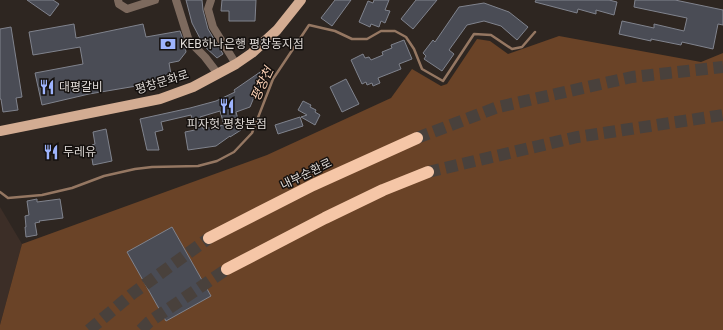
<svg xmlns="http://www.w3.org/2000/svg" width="723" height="330" font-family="Roboto,'Noto Sans KR',sans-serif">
  <rect width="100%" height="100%" fill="#2e2621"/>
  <path fill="#3c2e27" d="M0,207L22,244L0,325Z"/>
  <path fill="#6a4327" d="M559,36L701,62L723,53V330H0V325L22,244L267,155L391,98L412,69L441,86L447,84L477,39L490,41L508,54Z"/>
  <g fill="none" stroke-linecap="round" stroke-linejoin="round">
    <path stroke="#957762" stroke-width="2.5" d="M0,192L8,198L42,195L72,188L104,176L135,169L152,167L198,166L217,161L234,152L252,133L273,79L309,25L335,31L352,39H367L381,31H395L406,37L414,49L422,69L443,81L474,34L491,35L512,49L522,47L535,32"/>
  </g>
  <g fill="#4a4c55" stroke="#80838d" fill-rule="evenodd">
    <path d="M27,0H53L59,4L50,16Z"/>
    <path d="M186,0H202L203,10L208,29L223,54L217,58L204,46L192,23Z"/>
    <path d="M222,0H256L255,21H229V11H221Z"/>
    <path d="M335,0H351L332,26L321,18Z"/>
    <path d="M374,0H389L385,10L390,11L385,23L381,21L379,27L371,24L370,27L359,22L368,1L373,3Z"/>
    <path d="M416,0H437L413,29L401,19Z"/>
    <path d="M536,0H609L617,2L614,15L596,10V14L578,9L577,13L535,2Z"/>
    <path d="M635,0H675L723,10V25L718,24L713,49L682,42L681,45L651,39V41L619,34L622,21L654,28V24L684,31L687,18L634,7Z"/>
    <path d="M484,3L509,12L528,27L517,40L501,26L484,21L467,25L449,50L454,54L442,71L424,59L426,56L423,53L433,40L435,42L459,7Z"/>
    <path d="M74,24L76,38L143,24L146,37L180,31L184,42L186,52L179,61L169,63L172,80L89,94L42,105L35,73L83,64L80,47L33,55L29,32Z"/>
    <path d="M11,27L22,97L16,98L18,110L3,112L1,99H0V29Z"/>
    <path d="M404,40L412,59L399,64L401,69L378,78L380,83L373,86L372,83L367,85L366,82L362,84L351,60L363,54L365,58L369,57L371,60L383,55L382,52L392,48L391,45Z"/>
    <path d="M266,68L250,107L236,112L241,130L230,137V136L216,146L188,150L185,132L195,130L191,115L161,122L163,130L155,132L159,150H147L140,119L190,108L216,101L235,92L234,90ZM220,111L224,125L203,129L200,117Z"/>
    <path d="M346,79L359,104L342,112L330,87Z"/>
    <path d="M303,101L311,105L310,107L316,110L315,112L320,115L315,125L301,117L307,115L298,110Z"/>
    <path d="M300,117L303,126L278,134L275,125Z"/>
    <path d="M106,129L112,161L93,165L91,152L93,151L92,145L95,144L93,132Z"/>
    <path d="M37,199V202L60,199L63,218L39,221L40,222L35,223L37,235L26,237L25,227H26L25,216L29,215L27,201Z"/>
    <path d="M172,227L211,296L166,321L127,252Z"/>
  </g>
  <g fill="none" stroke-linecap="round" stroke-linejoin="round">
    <g stroke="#49413c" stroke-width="12" stroke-dasharray="12 6" stroke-linecap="butt">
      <path d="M417,138L498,107L632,77L723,67"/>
      <path d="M428,172L577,137L723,115"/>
      <path d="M89,330L132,294L209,238"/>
      <path d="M141,330L149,322L227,269"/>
    </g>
    <g stroke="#7d6a5e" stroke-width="8">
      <path d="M118,0L119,4L127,9L155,0"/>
      <path d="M176,0L188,38L190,42L205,57L218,74"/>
      <path d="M211,0L208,9L213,27L236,64"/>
    </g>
    <path stroke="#d3ac92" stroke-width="10" d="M0,131L160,99L193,87L236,64L252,53L277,30L301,0"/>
    <g stroke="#f5c6a7" stroke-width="12">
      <path d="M209,238L313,185L417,138"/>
      <path d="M227,269L325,218L383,190L428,172"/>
    </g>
  </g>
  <defs>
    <symbol id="bank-bare" viewBox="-9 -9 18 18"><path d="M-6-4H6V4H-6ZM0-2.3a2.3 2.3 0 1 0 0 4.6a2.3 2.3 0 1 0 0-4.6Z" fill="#9eb4fd" stroke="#14100e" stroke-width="2.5" paint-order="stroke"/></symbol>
    <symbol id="restaurant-bare" viewBox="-9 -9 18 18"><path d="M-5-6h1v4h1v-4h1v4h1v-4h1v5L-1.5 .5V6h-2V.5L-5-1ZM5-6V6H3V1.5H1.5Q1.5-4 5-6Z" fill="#9eb4fd" stroke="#14100e" stroke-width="2.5" paint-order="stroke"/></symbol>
  </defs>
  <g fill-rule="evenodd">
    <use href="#bank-bare" x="157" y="33" width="22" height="22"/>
    <use href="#restaurant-bare" x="36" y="76" width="22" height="22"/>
    <use href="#restaurant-bare" x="216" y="95" width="22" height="22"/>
    <use href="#restaurant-bare" x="40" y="141" width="22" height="22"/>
  </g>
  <g text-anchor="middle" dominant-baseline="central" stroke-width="3" stroke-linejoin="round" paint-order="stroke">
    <g font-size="12" fill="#dfdad6" stroke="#14100e" text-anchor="start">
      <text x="180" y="44">KEB하나은행 평창동지점</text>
      <text x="59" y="87">대평갈비</text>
      <text x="227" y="124" text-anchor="middle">피자헛 평창본점</text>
      <text x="63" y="152">두레유</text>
    </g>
    <g font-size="12" fill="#dfdad6" stroke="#14100e">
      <text transform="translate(162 82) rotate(-17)">평창문화로</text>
      <text transform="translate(306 174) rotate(-26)">내부순환로</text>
    </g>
    <g font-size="13" font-style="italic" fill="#fbd1b6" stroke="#14100e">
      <text transform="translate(262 84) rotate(-65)">평창천</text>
    </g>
  </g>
</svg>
